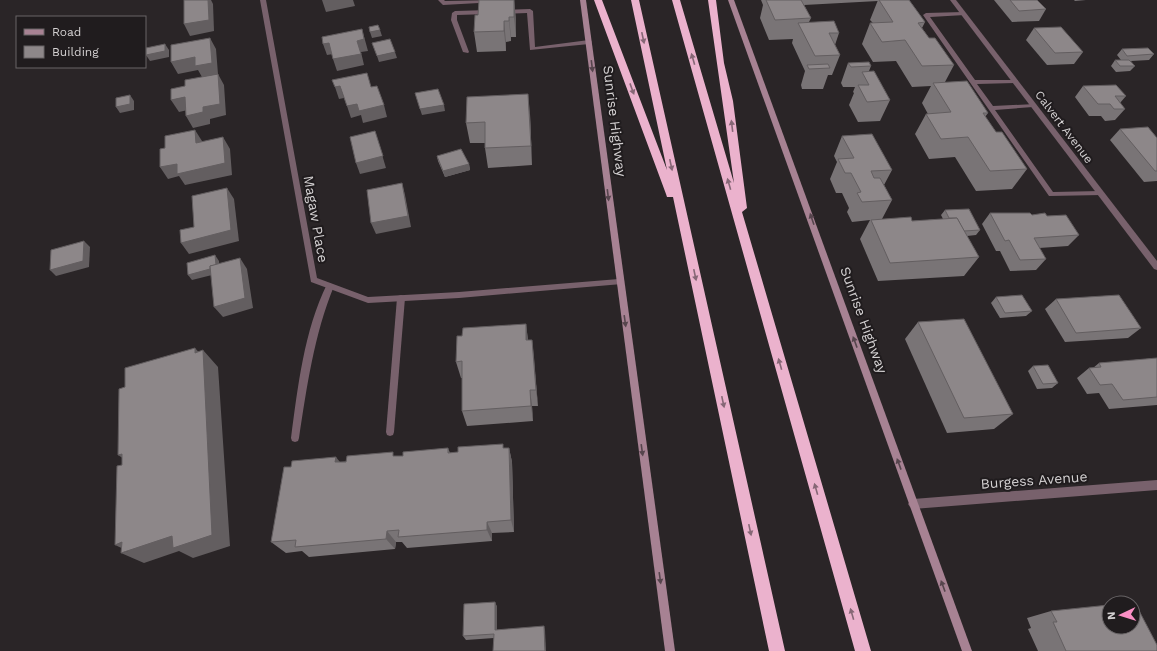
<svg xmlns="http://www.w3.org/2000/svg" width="1157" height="651" font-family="'Work Sans',sans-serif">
  <rect width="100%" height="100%" fill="#2a2527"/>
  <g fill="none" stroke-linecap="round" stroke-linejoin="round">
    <g fill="#78616c" fill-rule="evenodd">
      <path d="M438,0H444L445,1L500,0L497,2L443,5Z"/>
      <path d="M530,9L533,11L535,47L589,40L592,42L589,44L530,50L527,13L504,14L501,12L504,10Z"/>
      <path d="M455,11L489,10L492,12L489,14L457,15V20L469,52L468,53L463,52L451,20L452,13Z"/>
      <path d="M963,12L965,13V15L930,17L975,80H1017L1018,81L1015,83L977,84L993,106L1035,104V106L1033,107L995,110L1053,192L1100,191L1103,193L1102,195L1049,196L923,15L926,13Z"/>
      <path d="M330,283L334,286C314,335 307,386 299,438L298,441L295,442L292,441L291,438C298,386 304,331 327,284Z"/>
      <path d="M401,295L404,296L405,298L394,432L393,435L390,436L387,435L386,432L397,298L398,296Z"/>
    </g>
    <g fill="#78616c" fill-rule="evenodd">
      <path d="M260,0H266L317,278L368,297L459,292L619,279L623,282L622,284L459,298L368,303L311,282Z"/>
      <path d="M950,0H956L1157,261V270L1154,269Z"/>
      <path d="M1157,480V490L913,509L910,507L908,504L910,501L913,499Z"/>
    </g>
    <g fill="#a78293" fill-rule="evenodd">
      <path d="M580,0H586L675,651H665Z"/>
      <path d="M728,0H734L972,651H962Z"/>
    </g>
    <g fill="#ebb2cd" fill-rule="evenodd">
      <path d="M594,0H602L667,170L631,0H639L785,651H769L673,197H667L666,194Z"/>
      <path d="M672,0H680L734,183L708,0H716L724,63L733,101L747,208L742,212L871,651H855Z"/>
    </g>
  </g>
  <g fill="#797476">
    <path d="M505,0V1L514,0L516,21V37H511V41L506,42V51L477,52L474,32L478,15Z"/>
    <path d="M761,0H878V1L804,5L811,18L809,22L839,33L835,45L840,55L832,75H828L823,89H802L801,85L805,71L792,43L793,39L769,40L760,18L763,5Z"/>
    <path d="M878,0H909L925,22L922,28L929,38L954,65L945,82L988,113L985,117L996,132L1027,169L1012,189L976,191L955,157L929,159L915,134L926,114H928L922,103L931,86L912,87L896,61L873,62L862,44L870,23H873L870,20Z"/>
    <path d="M994,0H1037L1046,9L1039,21L1012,22Z"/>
    <path d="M1074,0H1086L1075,1Z"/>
    <path d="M1034,28L1083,52L1074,64L1047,65L1026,40Z"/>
    <path d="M1122,49L1154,54L1149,60L1131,61L1135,66L1130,71L1116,72L1111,66L1115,60H1121L1117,55Z"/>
    <path d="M848,63L871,66L869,71L890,100L880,121L858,122L849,105L854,93L853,92L855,87H843L841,83Z"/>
    <path d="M1083,86L1126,96L1120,103L1125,109L1115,120L1105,121L1101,116H1089L1075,97Z"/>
    <path d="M530,114L532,165L488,168L485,148V143H470L466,123Z"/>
    <path d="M1120,129L1157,138V181L1144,182L1110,140Z"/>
    <path d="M842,136L892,170L884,185L892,200L882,219L912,221L943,219L941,215L945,210L980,230L976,235L967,236L979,257L964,276L878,281L860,239L870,220L852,222L847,212L849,208L842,193H836L830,179L837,162L834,156Z"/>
    <path d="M437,156L469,164L470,170L445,177L438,161Z"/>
    <path d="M990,213L1047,216L1079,235L1068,246L1039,248L1046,259L1036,270L1010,271L1000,251H996L982,224Z"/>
    <path d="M996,297L1032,311L1026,316L1000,318L991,303Z"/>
    <path d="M1056,299L1141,328L1128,338L1065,342L1045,309Z"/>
    <path d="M918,322L1013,414L994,429L947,433L905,339Z"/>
    <path d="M526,324L528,340H532L538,406H532L533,421L467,426L462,411V378H461L456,362L462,336Z"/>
    <path d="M1157,358V405L1109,409L1099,393L1087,394L1077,378L1089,368H1093L1099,363Z"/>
    <path d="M1033,366L1058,383L1052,388L1037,389L1028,371Z"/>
    <path d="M448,448L450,453L509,448L512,462L514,532L492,533V541L407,548L402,542H396L395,549L309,557L302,551L286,553L271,542L340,462L403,456Z"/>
    <path d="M495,602L497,607V630H545L494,638L466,640L463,636Z"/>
    <path d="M1051,611L1157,651H1038L1028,629L1031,628L1027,618Z"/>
  </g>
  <g fill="#635e60">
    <path d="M208,0H211L213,4L214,31L190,36L184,24Z"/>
    <path d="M322,0H353L355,6L326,12Z"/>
    <path d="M514,0L516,21V37L514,17Z"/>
    <path d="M509,17L511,37V41L509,21Z"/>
    <path d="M504,21L506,42V51L504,31Z"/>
    <path d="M362,29L368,51L361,52L364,65L337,71L333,59L357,41Z"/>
    <path d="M380,30L382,36L372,38L370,32Z"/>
    <path d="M210,38L216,49L218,74L202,77L198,70L178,74L171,62Z"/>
    <path d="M329,43L333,54L327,55L323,44Z"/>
    <path d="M165,44L169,50V57L150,61L146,55Z"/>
    <path d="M395,52L397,58L379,62L377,56Z"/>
    <path d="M218,74L224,85L226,115L210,119V124L193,128L186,116L203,107Z"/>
    <path d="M340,86L344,98L339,99L335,87Z"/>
    <path d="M528,94L530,114L532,165L531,146Z"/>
    <path d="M130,95L134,101V110L120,113L116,107Z"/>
    <path d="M185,97L192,109L179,112L171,100Z"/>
    <path d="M357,104L384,105L387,117L363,123L361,115L351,118L347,106Z"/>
    <path d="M444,105L445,111L422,115L420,109Z"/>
    <path d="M195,130L202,141L203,155L196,143Z"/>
    <path d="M375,131L386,168L360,174L356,163Z"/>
    <path d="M223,137L230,149L232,175L185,185L179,176L168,179L160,167Z"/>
    <path d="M469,164L470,170L445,177L443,171Z"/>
    <path d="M402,183L405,195L411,227L376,234L371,223Z"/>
    <path d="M227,188L234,199L239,241L189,254L181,243Z"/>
    <path d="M84,241L90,247L89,267L56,276L50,270Z"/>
    <path d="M215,255L219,261L220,273L192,280L188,275Z"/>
    <path d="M240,258L247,269L253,308L223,317L214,307Z"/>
    <path d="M526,324L528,341L526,340Z"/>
    <path d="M532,340L534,357L538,406L536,390Z"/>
    <path d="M195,348L203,357V350L218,367L230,546L193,558L179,551L144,563L121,553L128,551L115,545L122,542L195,353Z"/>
    <path d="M530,390L532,406L533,421L531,406Z"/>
    <path d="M509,448L512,462L514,532L511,520Z"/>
    <path d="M122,454L139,469L118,455Z"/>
    <path d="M336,457L347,471L335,462Z"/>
    <path d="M487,522L492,533V541L487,530Z"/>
    <path d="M387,531L396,542L395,549L386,539Z"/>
    <path d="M495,602L497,607V634L495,630Z"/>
    <path d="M544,626L545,630L546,651H545Z"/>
  </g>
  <g fill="#8d8789" stroke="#635e60">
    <path d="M184,0H208L209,20L184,24Z"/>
    <path d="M479,0H514V17H509V21H504V31L474,32L475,15H478Z"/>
    <path d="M766,0H801L811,18L775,20Z"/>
    <path d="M879,0H909L925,22L918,23L929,38H935L954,65L922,66L905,40L882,42L870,23L893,22Z"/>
    <path d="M1010,0H1037L1046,9L1019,11Z"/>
    <path d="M834,21L839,33H829L840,55L815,56L798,23Z"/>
    <path d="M378,25L380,30L370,32L369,27Z"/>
    <path d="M1061,27L1083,52L1055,53L1034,28Z"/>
    <path d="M362,29L364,39L357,41L361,54L333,59L329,43L323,44L322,37Z"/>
    <path d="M210,38L212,63L195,66V57L171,62V45Z"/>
    <path d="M390,39L395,52L377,56L372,43Z"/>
    <path d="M165,44V51L146,55V48Z"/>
    <path d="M1148,48L1154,54L1127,56L1122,49Z"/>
    <path d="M1115,60H1129L1135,66H1120Z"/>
    <path d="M869,62L871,66L851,67L848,63Z"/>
    <path d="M828,64L830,68L809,69L807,65Z"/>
    <path d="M874,71L890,100L867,102L858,85H869L862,72Z"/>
    <path d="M367,73L371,87L377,86L384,105L359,111L357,104L347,106L340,86L335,87L332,80Z"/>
    <path d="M218,74L220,104L203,107V112L186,116L185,97L171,100V89L185,86V80Z"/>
    <path d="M967,81L988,113H983L996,132H1002L1027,169L990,171L968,137L941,139L926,114L951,112L933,83Z"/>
    <path d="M1116,85L1126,96H1115L1125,109H1114L1110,104H1098L1083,86Z"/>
    <path d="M438,89L444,105L420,109L415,93Z"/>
    <path d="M528,94L531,146L485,148V122L466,123L467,97Z"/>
    <path d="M130,95V104L116,107V98Z"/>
    <path d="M1148,127L1157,138V171H1155L1120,129Z"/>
    <path d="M195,130L196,143L223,137L225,163L177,174V164L160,167V149L165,148V136Z"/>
    <path d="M375,131L383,156L356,163L350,137Z"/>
    <path d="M872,134L892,170L871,171L874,178H880L892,200L862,202L857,193L861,192L851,173H845L838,159L854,158L842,136Z"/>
    <path d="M461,149L469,164L443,171L437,156Z"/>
    <path d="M402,183L408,216L371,223L367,190Z"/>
    <path d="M227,188L231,230L181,243L180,230L194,227L192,196Z"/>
    <path d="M969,209L980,230L964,231L957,218H949L945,210Z"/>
    <path d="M990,213H1030L1032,215L1045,213L1047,216L1066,215L1079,235L1034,238L1046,259L1020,260L1009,240L1005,241Z"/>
    <path d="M911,217L912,221L957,218L979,257L890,263L871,220Z"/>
    <path d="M84,241L83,261L50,270L51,250Z"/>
    <path d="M215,255L216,265L210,266V269L188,275L187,263Z"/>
    <path d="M240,258L245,298L214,307L210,266Z"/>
    <path d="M1022,295L1032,311L1005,313L996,297Z"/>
    <path d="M1119,295L1141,328L1076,333L1056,299Z"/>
    <path d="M964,319L1013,414L964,418L918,322Z"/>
    <path d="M526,324V340H532L536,390H530L531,406L462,411V361L456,362L457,336H462L463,328Z"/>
    <path d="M195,348V353L203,350L212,535L173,548L172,536L121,553L122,542L115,545L117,466L122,465V454L118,455L119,389L125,387V368Z"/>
    <path d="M1157,358V397L1123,400L1112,384L1100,385L1089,368L1101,367L1099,363Z"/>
    <path d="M1048,365L1058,383L1043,384L1033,366Z"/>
    <path d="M503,444V448H509L511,520L487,522V530L398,537L399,530L387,531L386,539L295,547L296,540L271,542L284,467H291L292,461L336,457L335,462H346L347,456L393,452V456H403V452L448,448V453L458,452V447Z"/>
    <path d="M495,602V630L544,626L545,651H493L494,634L463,636L464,604Z"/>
    <path d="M1133,603H1135L1157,645V651H1066L1053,622H1057L1051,611L1109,605V627H1133Z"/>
  </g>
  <defs><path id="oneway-solid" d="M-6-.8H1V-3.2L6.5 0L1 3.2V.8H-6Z"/></defs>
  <g fill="#866776">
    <use href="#oneway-solid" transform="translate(643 38) rotate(78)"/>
    <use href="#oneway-solid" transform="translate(693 59) rotate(-106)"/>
    <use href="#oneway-solid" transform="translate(632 89) rotate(70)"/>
    <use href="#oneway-solid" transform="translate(732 126) rotate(-97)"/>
    <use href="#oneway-solid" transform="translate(671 165) rotate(78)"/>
    <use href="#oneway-solid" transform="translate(729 184) rotate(-106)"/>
    <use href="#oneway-solid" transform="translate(695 275) rotate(78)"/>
    <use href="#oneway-solid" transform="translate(780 364) rotate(-106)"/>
    <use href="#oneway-solid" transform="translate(723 402) rotate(78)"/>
    <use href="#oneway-solid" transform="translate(816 489) rotate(-106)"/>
    <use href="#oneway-solid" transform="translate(750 530) rotate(78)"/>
    <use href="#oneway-solid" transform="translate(852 614) rotate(-106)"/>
  </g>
  <g fill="#56454d">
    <use href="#oneway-solid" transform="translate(592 66) rotate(83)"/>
    <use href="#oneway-solid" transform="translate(608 195) rotate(83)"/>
    <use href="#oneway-solid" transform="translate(812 219) rotate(-109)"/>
    <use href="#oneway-solid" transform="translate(625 321) rotate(82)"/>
    <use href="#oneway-solid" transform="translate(855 342) rotate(-110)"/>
    <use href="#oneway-solid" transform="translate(642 450) rotate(82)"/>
    <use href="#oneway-solid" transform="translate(899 464) rotate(-110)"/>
    <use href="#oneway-solid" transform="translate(660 578) rotate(82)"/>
    <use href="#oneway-solid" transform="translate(943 586) rotate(-110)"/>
  </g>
  <g text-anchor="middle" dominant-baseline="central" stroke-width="4" stroke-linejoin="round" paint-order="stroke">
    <g font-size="12" fill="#d4d1d2" stroke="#201c1e">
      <text transform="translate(1064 127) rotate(53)">Calvert Avenue</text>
    </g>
    <g font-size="14" fill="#d4d1d2" stroke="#201c1e">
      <text transform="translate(615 121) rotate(83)">Sunrise Highway</text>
      <text transform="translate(316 219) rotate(80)">Magaw Place</text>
      <text transform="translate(864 320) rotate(70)">Sunrise Highway</text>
      <text transform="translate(1034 480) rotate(-4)">Burgess Avenue</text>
    </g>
  </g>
  <rect x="16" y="16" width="130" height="52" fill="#201c1e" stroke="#686466"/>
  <rect x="24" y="29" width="20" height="6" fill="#a78293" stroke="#686466"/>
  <text x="52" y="36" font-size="12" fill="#d4d1d2">Road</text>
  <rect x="24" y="46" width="20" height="12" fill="#8d8789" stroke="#686466"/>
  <text x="52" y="56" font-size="12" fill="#d4d1d2">Building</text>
  <g transform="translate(1121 615) rotate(266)"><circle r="19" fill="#201c1e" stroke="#686466"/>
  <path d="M0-3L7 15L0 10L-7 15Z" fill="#fb8fc5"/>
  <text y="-6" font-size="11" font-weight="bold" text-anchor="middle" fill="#d4d1d2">N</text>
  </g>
</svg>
